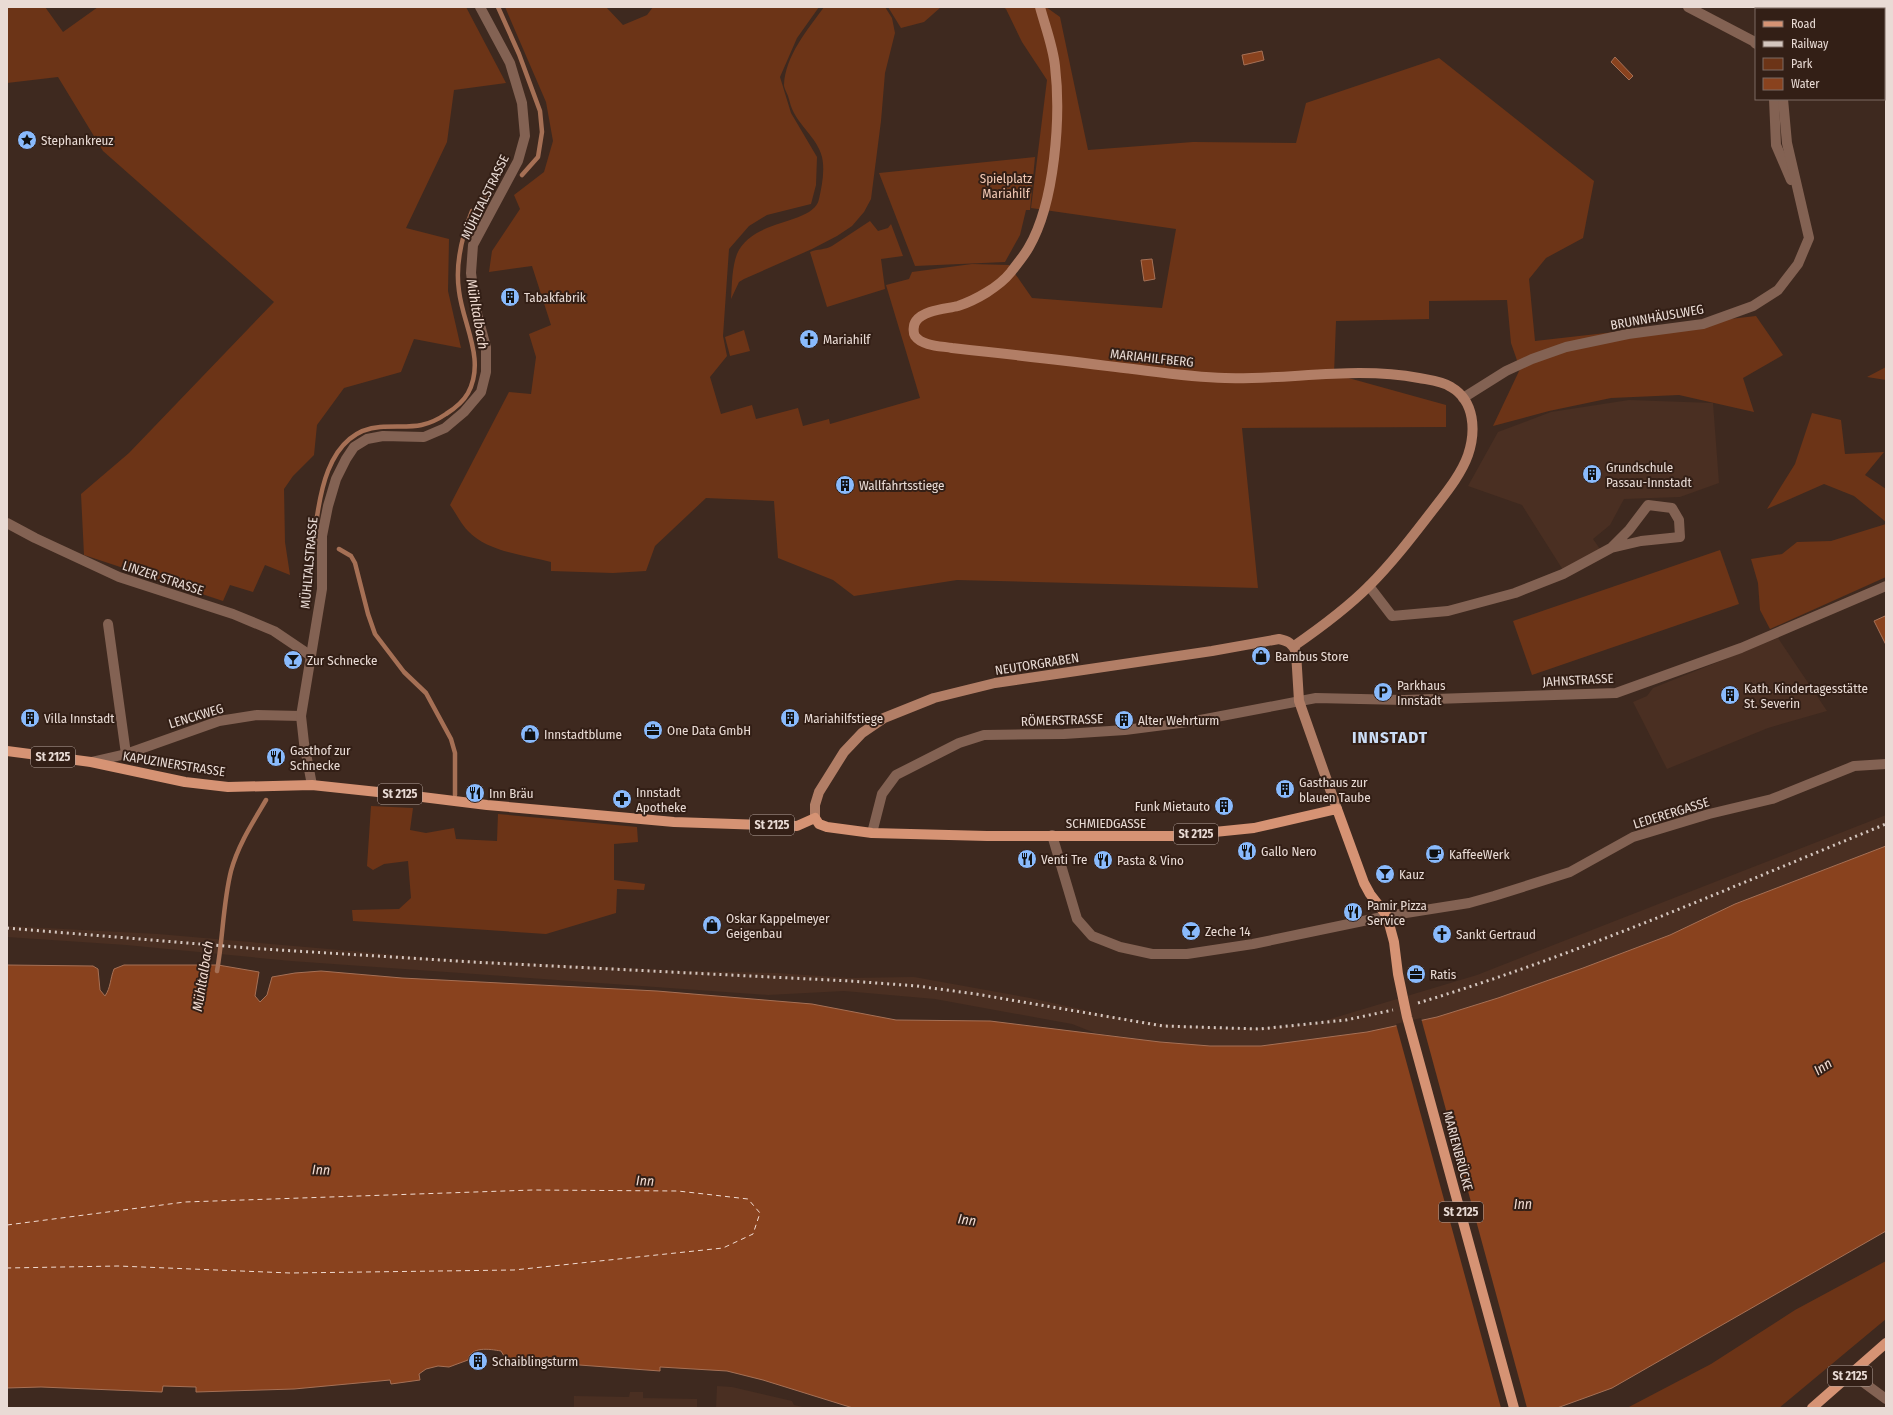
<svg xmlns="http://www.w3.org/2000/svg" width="1893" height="1415" font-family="'Fira Sans Condensed',sans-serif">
  <rect width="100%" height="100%" fill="#3e291f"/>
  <g fill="#4a2f22">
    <path d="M1629,400L1713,403L1719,483L1680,497L1624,499L1610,525L1593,539L1600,549L1563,570L1522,505L1468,486L1498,432L1551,412Z"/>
    <path d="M1778,638L1827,711L1768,728L1667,769L1633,702L1647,696L1653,688Z"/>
    <path d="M1886,815V846L1735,904L1670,935L1583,968L1498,998L1437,1017L1367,1032L1261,1046H1210L1160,1042L1095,1033L1072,1024L935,999L844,991L768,995L291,961L126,945L7,937V926L158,934L431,958L686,971L777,973L849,978L914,977L1030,998L1116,1017L1165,1024L1222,1028H1262L1317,1023L1477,975Z"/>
    <path d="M717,1386L732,1387L792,1401L794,1405L807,1408H716Z"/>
    <path d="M630,1392H643V1398L697,1399V1408H574V1396L629,1397Z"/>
  </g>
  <g fill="#6c3417">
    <path d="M7,7H45L63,32L98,7H466L506,83L454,90L447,142L406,228L449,239L448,291L461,348L414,339L401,372L344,388L317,425L314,455L293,476L284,489L285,542L290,575L265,565L253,592L230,585L223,601L84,555L81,494L129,453L274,302L103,151L58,77L7,83Z"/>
    <path d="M505,7H606L623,25L647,15L653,7H819L797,38L780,77L791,113L817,157L816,185L811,204L767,215L749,226L729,249L723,336L727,356L710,377L721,414L752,405L756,419L798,408L803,426L829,419L830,424L920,398L886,285L909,279L912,272L972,264L1009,265L1032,298L1162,308L1176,229L1031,208L1047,80L1022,42L1006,9L1003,7H1046L1060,17L1088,150L1193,142L1296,143L1306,103L1439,58L1594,181L1583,238L1546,258L1529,279L1535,341L1756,316L1783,355L1743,378L1754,412L1679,395L1611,398L1549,411L1493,426L1520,369L1511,343L1507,300L1429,301V319L1336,321L1334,374L1446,405V427L1242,428L1258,588L957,580L854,596L833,580L778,558L774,501L706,498L655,546L646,571L613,573L551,571V562C524,555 488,552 468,531C461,524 456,513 450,505L509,392L531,394L536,357L529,334L551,325L532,266L489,272L492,251L520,209L514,195L544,172L553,141L546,102Z"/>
    <path d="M824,7H885L892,18L895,33L885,73L881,121L871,199L864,212L852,226L837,236L812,249L744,279L739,282L731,299C732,284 732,267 737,254C752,218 814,225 819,199C822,186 825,170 822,157C818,140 802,128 794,113C791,108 790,102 788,96C787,93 784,88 784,85C785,56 808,29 824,7Z"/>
    <path d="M888,7H941L924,22L901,28Z"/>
    <path d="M1035,157L1030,210H1026L1020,235L1005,262L915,266L879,173Z"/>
    <path d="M870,221L878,231L888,228L891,224L903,256L881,259L885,289L827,307L810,252C817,249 825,250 832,246Z"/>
    <path d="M744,330L750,351L730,356L725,337Z"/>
    <path d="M1886,367V380L1867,377Z"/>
    <path d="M1812,413L1841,420L1845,454L1884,452L1865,475L1886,489V522L1854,496L1824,484L1767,509L1795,464Z"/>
    <path d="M1886,524V577L1770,629L1760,610L1758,583L1751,559L1782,554L1797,542L1831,541Z"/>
    <path d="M1720,550L1739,604L1532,675L1513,621Z"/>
    <path d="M371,806L413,808L410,830L426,833L454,828L456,839L497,841L498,814L637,827L638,842L614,844V880L645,884L644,890L617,889L616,913L546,934L353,921L352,910L399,909L411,898L408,861L384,864L373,870L367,866Z"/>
    <path d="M1886,1261V1319L1779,1408H1627L1711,1364L1795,1310Z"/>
  </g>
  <g fill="#89421e" stroke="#a67055">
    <path d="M1262,51L1264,60L1244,65L1242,55Z"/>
    <path d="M1615,57L1633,76L1629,80L1611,62Z"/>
    <path d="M1152,259L1155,279L1144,281L1141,260Z"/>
    <path d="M1885,616L1886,619V645L1874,621Z"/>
    <path d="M1886,846V1231L1612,1388L1557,1408H853L763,1380L727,1371L660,1367V1371L512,1360L504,1356L501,1351C489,1349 471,1346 468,1360L449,1367L438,1366L426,1369L419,1374L420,1380L391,1384L390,1380L294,1389L196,1392V1387L163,1386L162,1392L41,1387L7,1388V965L93,966L98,969L100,990L105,996C111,987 110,979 114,969L124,965H218L259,972L255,996L260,1002L267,995L272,977L295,973L321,971L402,978L657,991L812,1004L896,1020L990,1021L1160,1042L1210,1046H1261L1367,1032L1437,1017L1498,998L1583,968L1670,935L1735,904Z"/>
  </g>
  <path fill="#3e291f" d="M1421,1018L1527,1408H1501L1396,1024Z"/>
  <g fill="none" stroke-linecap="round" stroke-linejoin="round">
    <g stroke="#a67055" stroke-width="4.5">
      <path d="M498,7L519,54L540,111L542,132L538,157L522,175"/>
      <path d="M483,199L491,193"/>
      <path d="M314,542C318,500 326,431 380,427C407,425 421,431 446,414C454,409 463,402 468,393C486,360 463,325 459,291C455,264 462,236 472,211"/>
      <path d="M339,549L351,556L355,563L368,614L375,634L404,672L426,693L451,739L455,753V795"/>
      <path d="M217,971C223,938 223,903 231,871C238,845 253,822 266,800"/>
    </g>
    <path stroke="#f1dbd1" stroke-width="1" stroke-dasharray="5 4" stroke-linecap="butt" d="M7,1225L185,1202L533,1190L678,1191L748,1199L760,1213L753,1234L723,1248L514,1270L290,1273L118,1266L7,1268"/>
    <g stroke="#836253" stroke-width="10">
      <path d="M1688,7L1753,41L1756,44"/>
      <path d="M1788,9V7"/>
      <path d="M1774,99L1776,145L1791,180"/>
      <path d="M1463,398L1506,371L1532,359L1566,347L1628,334L1703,324L1753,306L1778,290L1798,264L1809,238L1787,143L1783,99"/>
      <path d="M7,523L35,538L119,577L233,614L274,631L311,656"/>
      <path d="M1369,586L1392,616L1448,611L1515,593L1563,574L1611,548L1641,541L1680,537L1679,520L1672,508L1648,505L1629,530L1611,548"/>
      <path d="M108,624L126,754"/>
      <path d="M91,762L126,754L219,721L257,715L301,716"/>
      <path d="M872,833L882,794L896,775L959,743L984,735L1064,734L1125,730L1195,721L1316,698L1404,700L1616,693L1741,648L1886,586"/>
      <path d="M1052,835L1077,919L1092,936L1120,947L1152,954H1187L1253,944L1387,916L1469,903L1494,896L1570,872L1633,837L1709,814L1772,799L1854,766L1886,764"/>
      <path d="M1852,1374L1886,1399"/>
    </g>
    <path stroke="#836253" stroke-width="10" d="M312,785L304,743L301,716L322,589V536L328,506L336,479L346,459L354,447L367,439L383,436L424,437L445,428L464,412L481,392L486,372V347L476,310L471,273L473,245L518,161L525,136L522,103L510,63L480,7"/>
    <g stroke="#b27e66" stroke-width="10">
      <path d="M1040,7C1045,26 1053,46 1055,66C1061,117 1055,202 1029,247C1024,256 1017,264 1011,272C999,287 976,300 958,306C946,309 924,310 916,321C913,325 913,333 915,336C922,346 941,346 952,348C1007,354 1061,360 1116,367C1152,371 1188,377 1225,378C1289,380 1355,366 1419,378C1429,380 1442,381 1451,387C1475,401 1476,431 1468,455C1461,475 1445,494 1432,511C1412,537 1392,563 1369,586C1347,608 1320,628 1294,646"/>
      <path d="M815,818V805L819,792L844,752L862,733L884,718L934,698L995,683L1212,651L1279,639C1288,641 1292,643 1296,652L1299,701L1337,809"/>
    </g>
    <g stroke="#d69374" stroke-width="10">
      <path d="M7,751L91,762L185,782L228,787L312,785L406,795L487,805L674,822L797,826L815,818L819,824L827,827L872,833L987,836H1175L1254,828L1337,809L1364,883L1370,894L1387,916L1394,942L1398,974L1407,1017L1514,1408"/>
      <path d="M1812,1408L1886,1343"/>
    </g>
    <g stroke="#d4c6bf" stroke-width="3" stroke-dasharray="2 4" stroke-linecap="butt">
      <path d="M7,928L248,948L472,962L850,981L917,986L976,994L1163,1026L1260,1029L1346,1020L1393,1010"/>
      <path d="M1418,1003C1578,955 1731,887 1886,824"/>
    </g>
  </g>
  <defs>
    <symbol id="sight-disc" viewBox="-11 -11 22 22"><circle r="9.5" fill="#89bafc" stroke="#331f16"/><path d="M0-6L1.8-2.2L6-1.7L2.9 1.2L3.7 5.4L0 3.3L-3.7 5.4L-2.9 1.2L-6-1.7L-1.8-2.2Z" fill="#111"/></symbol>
    <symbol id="building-disc" viewBox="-11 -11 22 22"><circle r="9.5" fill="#89bafc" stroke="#331f16"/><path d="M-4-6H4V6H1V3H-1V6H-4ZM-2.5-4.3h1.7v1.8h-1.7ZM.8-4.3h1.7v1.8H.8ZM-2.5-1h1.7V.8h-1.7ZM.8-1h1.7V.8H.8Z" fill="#111"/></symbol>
    <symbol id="church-disc" viewBox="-11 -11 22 22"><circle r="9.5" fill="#89bafc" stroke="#331f16"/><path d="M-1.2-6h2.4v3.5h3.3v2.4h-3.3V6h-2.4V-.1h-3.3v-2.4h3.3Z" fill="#111"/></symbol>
    <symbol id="shop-disc" viewBox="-11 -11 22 22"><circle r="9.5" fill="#89bafc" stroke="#331f16"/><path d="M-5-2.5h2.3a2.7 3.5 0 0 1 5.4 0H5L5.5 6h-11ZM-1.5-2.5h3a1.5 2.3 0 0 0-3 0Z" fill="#111"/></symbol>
    <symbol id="bar-disc" viewBox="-11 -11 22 22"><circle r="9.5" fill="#89bafc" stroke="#331f16"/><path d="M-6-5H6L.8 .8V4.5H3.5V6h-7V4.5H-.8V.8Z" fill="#111"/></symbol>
    <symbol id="parking-disc" viewBox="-11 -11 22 22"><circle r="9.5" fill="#89bafc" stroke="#331f16"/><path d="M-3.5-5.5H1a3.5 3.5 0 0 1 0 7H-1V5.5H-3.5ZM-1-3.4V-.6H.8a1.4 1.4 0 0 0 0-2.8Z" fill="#111"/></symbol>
    <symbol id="office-disc" viewBox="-11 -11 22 22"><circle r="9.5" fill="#89bafc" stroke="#331f16"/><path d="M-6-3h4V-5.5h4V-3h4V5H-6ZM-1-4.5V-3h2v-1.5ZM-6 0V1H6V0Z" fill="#111"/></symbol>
    <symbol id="restaurant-disc" viewBox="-11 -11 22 22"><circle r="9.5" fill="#89bafc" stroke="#331f16"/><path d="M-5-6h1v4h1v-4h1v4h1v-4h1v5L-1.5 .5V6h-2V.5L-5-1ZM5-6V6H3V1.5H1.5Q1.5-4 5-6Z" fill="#111"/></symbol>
    <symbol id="pharmacy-disc" viewBox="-11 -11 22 22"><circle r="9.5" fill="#89bafc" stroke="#331f16"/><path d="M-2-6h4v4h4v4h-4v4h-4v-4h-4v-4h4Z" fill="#111"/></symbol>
    <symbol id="cafe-disc" viewBox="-11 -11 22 22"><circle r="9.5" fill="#89bafc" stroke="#331f16"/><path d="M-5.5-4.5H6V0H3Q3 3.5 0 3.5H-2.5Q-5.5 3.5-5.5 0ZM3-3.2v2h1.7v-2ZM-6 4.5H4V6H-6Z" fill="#111"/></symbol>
  </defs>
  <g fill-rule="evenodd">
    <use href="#sight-disc" x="16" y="129" width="22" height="22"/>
    <use href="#building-disc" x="499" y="286" width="22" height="22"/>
    <use href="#church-disc" x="798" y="328" width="22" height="22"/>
    <use href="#building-disc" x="1581" y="463" width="22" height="22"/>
    <use href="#building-disc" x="834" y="474" width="22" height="22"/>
    <use href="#shop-disc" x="1250" y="645" width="22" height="22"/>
    <use href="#bar-disc" x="282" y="649" width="22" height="22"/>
    <use href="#parking-disc" x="1372" y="681" width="22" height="22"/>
    <use href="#building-disc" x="1719" y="684" width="22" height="22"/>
    <use href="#building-disc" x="19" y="707" width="22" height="22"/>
    <use href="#building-disc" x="779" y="707" width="22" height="22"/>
    <use href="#building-disc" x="1113" y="709" width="22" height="22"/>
    <use href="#office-disc" x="642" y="719" width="22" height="22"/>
    <use href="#shop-disc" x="519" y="723" width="22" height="22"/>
    <use href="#restaurant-disc" x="265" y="746" width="22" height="22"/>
    <use href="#building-disc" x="1274" y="778" width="22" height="22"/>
    <use href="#restaurant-disc" x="464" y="782" width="22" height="22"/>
    <use href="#pharmacy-disc" x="611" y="788" width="22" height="22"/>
    <use href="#building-disc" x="1213" y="795" width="22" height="22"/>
    <use href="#restaurant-disc" x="1236" y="840" width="22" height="22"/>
    <use href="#cafe-disc" x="1424" y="843" width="22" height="22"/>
    <use href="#restaurant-disc" x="1016" y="848" width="22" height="22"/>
    <use href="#restaurant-disc" x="1092" y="849" width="22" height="22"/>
    <use href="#bar-disc" x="1374" y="863" width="22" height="22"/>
    <use href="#restaurant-disc" x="1342" y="901" width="22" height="22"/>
    <use href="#shop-disc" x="701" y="914" width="22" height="22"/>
    <use href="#bar-disc" x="1180" y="920" width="22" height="22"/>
    <use href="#church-disc" x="1431" y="923" width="22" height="22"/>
    <use href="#office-disc" x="1405" y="963" width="22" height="22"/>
    <use href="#building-disc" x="467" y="1350" width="22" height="22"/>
  </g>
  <g text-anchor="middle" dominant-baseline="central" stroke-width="4" stroke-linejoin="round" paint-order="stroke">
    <g fill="#331f16" stroke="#b2a39c" stroke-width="1">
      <rect x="31" y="747" width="44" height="20" rx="3"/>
      <rect x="378" y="784" width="44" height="20" rx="3"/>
      <rect x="750" y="815" width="44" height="20" rx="3"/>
      <rect x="1174" y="824" width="44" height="20" rx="3"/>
      <rect x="1439" y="1202" width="44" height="20" rx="3"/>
      <rect x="1828" y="1366" width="44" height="20" rx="3"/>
    </g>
    <g font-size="12" font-weight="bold" fill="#e9dbd5">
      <text x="53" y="757">St 2125</text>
      <text x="400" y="794">St 2125</text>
      <text x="772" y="825">St 2125</text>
      <text x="1196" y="834">St 2125</text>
      <text x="1461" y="1212">St 2125</text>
      <text x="1850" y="1376">St 2125</text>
    </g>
    <g font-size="13" fill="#e9dbd5" stroke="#331f16" text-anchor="start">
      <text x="41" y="140">Stephankreuz</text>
      <text x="524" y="297">Tabakfabrik</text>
      <text x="823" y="339">Mariahilf</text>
      <text x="1606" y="467">Grundschule<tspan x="1606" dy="15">Passau-Innstadt</tspan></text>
      <text x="859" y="485">Wallfahrtsstiege</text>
      <text x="1275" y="656">Bambus Store</text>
      <text x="307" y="660">Zur Schnecke</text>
      <text x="1397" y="685">Parkhaus<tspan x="1397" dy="15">Innstadt</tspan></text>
      <text x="1744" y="688">Kath. Kindertagesstätte<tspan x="1744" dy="15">St. Severin</tspan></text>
      <text x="44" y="718">Villa Innstadt</text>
      <text x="804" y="718">Mariahilfstiege</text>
      <text x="1138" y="720">Alter Wehrturm</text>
      <text x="667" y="730">One Data GmbH</text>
      <text x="544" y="734">Innstadtblume</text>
      <text x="290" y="750">Gasthof zur<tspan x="290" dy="15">Schnecke</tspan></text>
      <text x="1299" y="782">Gasthaus zur<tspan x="1299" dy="15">blauen Taube</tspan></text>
      <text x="636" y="792">Innstadt<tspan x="636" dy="15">Apotheke</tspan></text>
      <text x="489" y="793">Inn Bräu</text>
      <text x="1210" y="806" text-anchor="end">Funk Mietauto</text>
      <text x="1261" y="851">Gallo Nero</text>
      <text x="1449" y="854">KaffeeWerk</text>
      <text x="1041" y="859">Venti Tre</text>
      <text x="1117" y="860">Pasta &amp; Vino</text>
      <text x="1399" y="874">Kauz</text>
      <text x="1367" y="905">Pamir Pizza<tspan x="1367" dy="15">Service</tspan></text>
      <text x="726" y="918">Oskar Kappelmeyer<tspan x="726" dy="15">Geigenbau</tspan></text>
      <text x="1205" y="931">Zeche 14</text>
      <text x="1456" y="934">Sankt Gertraud</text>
      <text x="1430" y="974">Ratis</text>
      <text x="492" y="1361">Schaiblingsturm</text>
    </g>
    <g font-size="13" fill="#f2c8b4" stroke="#331f16">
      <text x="1006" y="178">Spielplatz<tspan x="1006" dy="15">Mariahilf</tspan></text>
    </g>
    <g font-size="13" fill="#e9dbd5" stroke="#331f16">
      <text transform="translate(485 197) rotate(-64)">MÜHLTALSTRASSE</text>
      <text transform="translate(1657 317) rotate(-10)">BRUNNHÄUSLWEG</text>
      <text transform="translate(1152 358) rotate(6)">MARIAHILFBERG</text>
      <text transform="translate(309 563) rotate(-85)">MÜHLTALSTRASSE</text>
      <text transform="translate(163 578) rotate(18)">LINZER STRASSE</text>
      <text transform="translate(1037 664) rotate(-9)">NEUTORGRABEN</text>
      <text transform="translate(1578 680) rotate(-3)">JAHNSTRASSE</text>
      <text transform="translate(196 716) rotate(-17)">LENCKWEG</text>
      <text transform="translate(1062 720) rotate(-2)">RÖMERSTRASSE</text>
      <text transform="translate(174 764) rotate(9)">KAPUZINERSTRASSE</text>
      <text transform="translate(1671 813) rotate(-17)">LEDERERGASSE</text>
      <text x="1106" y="823">SCHMIEDGASSE</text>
      <text transform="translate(1458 1151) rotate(75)">MARIENBRÜCKE</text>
    </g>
    <g font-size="14" font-style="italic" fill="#f1dbd1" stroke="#331f16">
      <text transform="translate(477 314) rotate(80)">Mühltalbach</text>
      <text transform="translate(203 976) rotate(-81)">Mühltalbach</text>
      <text transform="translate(1823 1067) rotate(-33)">Inn</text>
      <text transform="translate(321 1170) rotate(2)">Inn</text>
      <text transform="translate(645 1181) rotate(2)">Inn</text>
      <text x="1523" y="1204">Inn</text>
      <text transform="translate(967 1220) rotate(8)">Inn</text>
    </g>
    <g font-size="17" font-weight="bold" letter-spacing="1" fill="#cbddf6" stroke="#331f16">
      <text x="1390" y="737">INNSTADT</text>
    </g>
  </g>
  <rect width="1893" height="1415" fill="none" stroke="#e9dbd5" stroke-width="16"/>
  <rect x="1755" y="8" width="130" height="92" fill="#331f16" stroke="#7c6a62"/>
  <rect x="1763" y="21" width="20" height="6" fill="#d69374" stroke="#7c6a62"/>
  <text x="1791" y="28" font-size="12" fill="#e9dbd5">Road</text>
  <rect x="1763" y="41" width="20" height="6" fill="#d4c6bf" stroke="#7c6a62"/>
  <text x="1791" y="48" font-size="12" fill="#e9dbd5">Railway</text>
  <rect x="1763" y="58" width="20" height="12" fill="#6c3417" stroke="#7c6a62"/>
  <text x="1791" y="68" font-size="12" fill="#e9dbd5">Park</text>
  <rect x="1763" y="78" width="20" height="12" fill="#89421e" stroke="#7c6a62"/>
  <text x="1791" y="88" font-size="12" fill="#e9dbd5">Water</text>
</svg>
